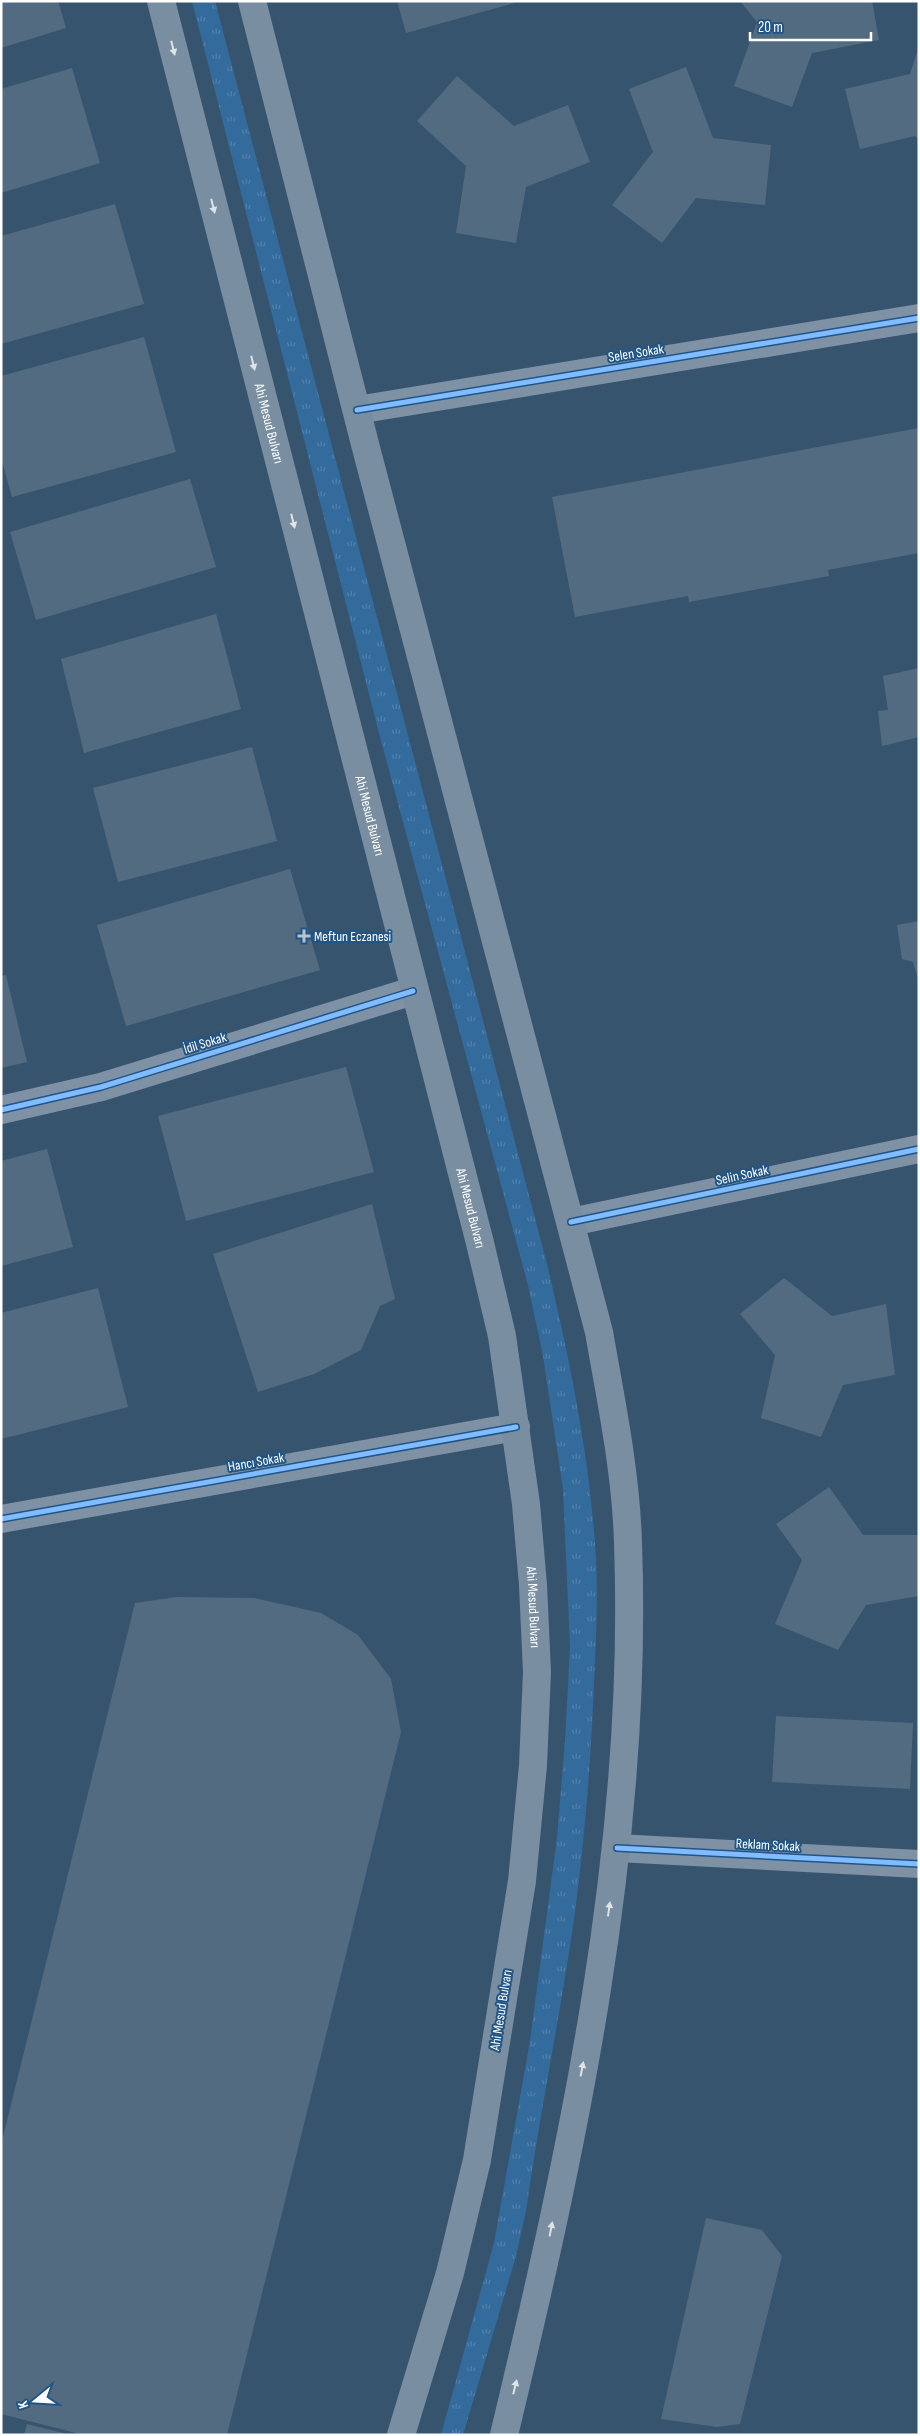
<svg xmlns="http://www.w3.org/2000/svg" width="920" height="2436" font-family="'Sofia Sans Condensed',sans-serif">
  <defs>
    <pattern id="grass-tufts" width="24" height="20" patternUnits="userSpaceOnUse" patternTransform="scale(1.25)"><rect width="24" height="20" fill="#346b9d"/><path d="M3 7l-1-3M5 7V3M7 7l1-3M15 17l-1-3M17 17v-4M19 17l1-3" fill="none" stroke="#5281ac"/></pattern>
  </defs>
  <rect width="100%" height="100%" fill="#37546f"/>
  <path fill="url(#grass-tufts)" d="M192,1H215L547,1264C570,1361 590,1458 596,1558C598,1599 596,1641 594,1683C591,1760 585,1836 575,1912C561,2012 540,2111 526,2211L516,2256L463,2435H441L494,2243L530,2041L557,1838L565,1741L570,1647L563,1489L543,1356L528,1285L379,733Z"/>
  <g fill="#526b80">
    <path d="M1,1H58L66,28L1,48Z"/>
    <path d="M397,1H518V2L406,33Z"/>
    <path d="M740,1H872L879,40L812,53L792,107L734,86L757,22Z"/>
    <path d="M918,49L919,140L915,136L860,149L845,89L910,74Z"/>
    <path d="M686,67L713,138L771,145L765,205L696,198L662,243L612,205L653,152L629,89Z"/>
    <path d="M72,68L100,163L1,193V89Z"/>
    <path d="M457,76L514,126L568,105L590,162L526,187L516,243L456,233L466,166L417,121Z"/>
    <path d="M115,204L144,304L1,344V236Z"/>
    <path d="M144,337L176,452L12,497L1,458V376Z"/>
    <path d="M919,428V553L828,570L829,576L689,602L688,596L575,617L552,497Z"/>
    <path d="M190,479L216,567L36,620L10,532Z"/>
    <path d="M216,614L241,709L84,753L61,659Z"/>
    <path d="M919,668V737L882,746L878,711L888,710L883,676Z"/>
    <path d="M252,747L277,841L118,882L93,788Z"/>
    <path d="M290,869L320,970L126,1026L97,925Z"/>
    <path d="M919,921V978H918L913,962L902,959L897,925Z"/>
    <path d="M6,975L27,1062L1,1068V976Z"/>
    <path d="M346,1067L374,1172L186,1221L158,1116Z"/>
    <path d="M47,1149L73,1247L1,1266V1161Z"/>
    <path d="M372,1204L395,1299L380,1306L361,1350L314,1374L258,1392L213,1254Z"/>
    <path d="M784,1278L832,1316L886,1304L895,1375L843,1385L821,1437L761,1418L775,1355L740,1314Z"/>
    <path d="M98,1288L128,1407L1,1439V1313Z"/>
    <path d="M829,1487L863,1535H919V1596L866,1605L838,1650L775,1624L802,1560L776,1524Z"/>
    <path d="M177,1597L254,1598L321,1613L358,1635L391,1679L401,1732L227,2435H84L1,2414V2145L135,1603Z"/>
    <path d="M776,1716L913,1723L910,1789L772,1782Z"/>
    <path d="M706,2218L762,2230L782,2256L740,2424L717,2427L661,2419Z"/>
    <path d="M27,2424L67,2434V2435H24Z"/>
  </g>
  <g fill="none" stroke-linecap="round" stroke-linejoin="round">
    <g stroke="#7e91a5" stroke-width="28">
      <path d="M357,410L919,318"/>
      <path d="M1,1110L101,1087L413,991"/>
      <path d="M571,1222L919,1149"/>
      <path d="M1,1519L516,1427"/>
      <path d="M617,1848L919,1864"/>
    </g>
    <g stroke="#798ea0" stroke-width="28">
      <path id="s1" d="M161,1L480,1243L502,1336L526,1504L533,1585L537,1672L533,1765L522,1881L477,2160L450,2273L401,2435"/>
      <path d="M252,1L366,448L599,1332C611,1401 626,1472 628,1543C639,1845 574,2143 504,2435"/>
    </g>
    <defs>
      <g id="cycleway">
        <path d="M357,410L919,318"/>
        <path d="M1,1110L101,1087L413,991"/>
        <path d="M571,1222L919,1149"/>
        <path d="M1,1519L516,1427"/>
        <path d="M617,1848L919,1864"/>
      </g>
    </defs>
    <use href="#cycleway" stroke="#205586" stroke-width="8"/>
    <use href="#cycleway" stroke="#80bcff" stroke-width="5"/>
  </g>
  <defs><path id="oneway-solid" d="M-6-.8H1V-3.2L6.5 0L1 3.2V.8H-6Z" transform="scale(1.25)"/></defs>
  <g fill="#dee3e7">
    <use href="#oneway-solid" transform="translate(173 48) rotate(76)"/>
    <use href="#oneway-solid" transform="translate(213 206) rotate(76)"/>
    <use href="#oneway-solid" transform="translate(253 363) rotate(76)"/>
    <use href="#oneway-solid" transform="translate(293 521) rotate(76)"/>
    <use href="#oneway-solid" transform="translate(609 1909) rotate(-82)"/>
    <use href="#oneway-solid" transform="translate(582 2069) rotate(-79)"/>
    <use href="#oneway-solid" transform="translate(551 2229) rotate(-79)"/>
    <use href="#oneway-solid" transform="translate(515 2387) rotate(-76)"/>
  </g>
  <path fill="#b9c3cd" stroke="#205586" stroke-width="2" d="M301.5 928.5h5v5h5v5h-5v5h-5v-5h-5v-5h5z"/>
  <g text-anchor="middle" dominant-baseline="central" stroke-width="4" stroke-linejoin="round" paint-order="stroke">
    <g font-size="14" fill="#fff" stroke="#205586">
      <text transform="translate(636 353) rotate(-9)">Selen Sokak</text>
      <text stroke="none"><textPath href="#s1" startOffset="436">Ahi Mesud Bulvarı</textPath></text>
      <text stroke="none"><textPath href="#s1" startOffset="841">Ahi Mesud Bulvarı</textPath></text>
      <text transform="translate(205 1043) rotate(-17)">İdil Sokak</text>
      <text transform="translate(742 1175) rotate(-12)">Selin Sokak</text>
      <text stroke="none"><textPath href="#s1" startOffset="1246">Ahi Mesud Bulvarı</textPath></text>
      <text transform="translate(256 1462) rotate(-10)">Hancı Sokak</text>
      <text stroke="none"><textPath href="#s1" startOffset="1651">Ahi Mesud Bulvarı</textPath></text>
      <text transform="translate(768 1845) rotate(3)">Reklam Sokak</text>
      <text transform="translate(501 2010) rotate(-81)">Ahi Mesud Bulvarı</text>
    </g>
    <g font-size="14" fill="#fff" stroke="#205586" text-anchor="start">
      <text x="314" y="936">Meftun Eczanesi</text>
    </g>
  </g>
  <rect width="920" height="2436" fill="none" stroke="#ffffff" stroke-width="5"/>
  <g transform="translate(35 2401) rotate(252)" stroke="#205586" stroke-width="4" paint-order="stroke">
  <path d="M0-4L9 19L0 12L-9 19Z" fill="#ffffff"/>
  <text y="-8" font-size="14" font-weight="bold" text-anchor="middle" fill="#ffffff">K</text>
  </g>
  <path d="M750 32v8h121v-8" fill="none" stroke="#ffffff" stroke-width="2.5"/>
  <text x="758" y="32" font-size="15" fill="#ffffff" stroke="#205586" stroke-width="4" paint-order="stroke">20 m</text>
</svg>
